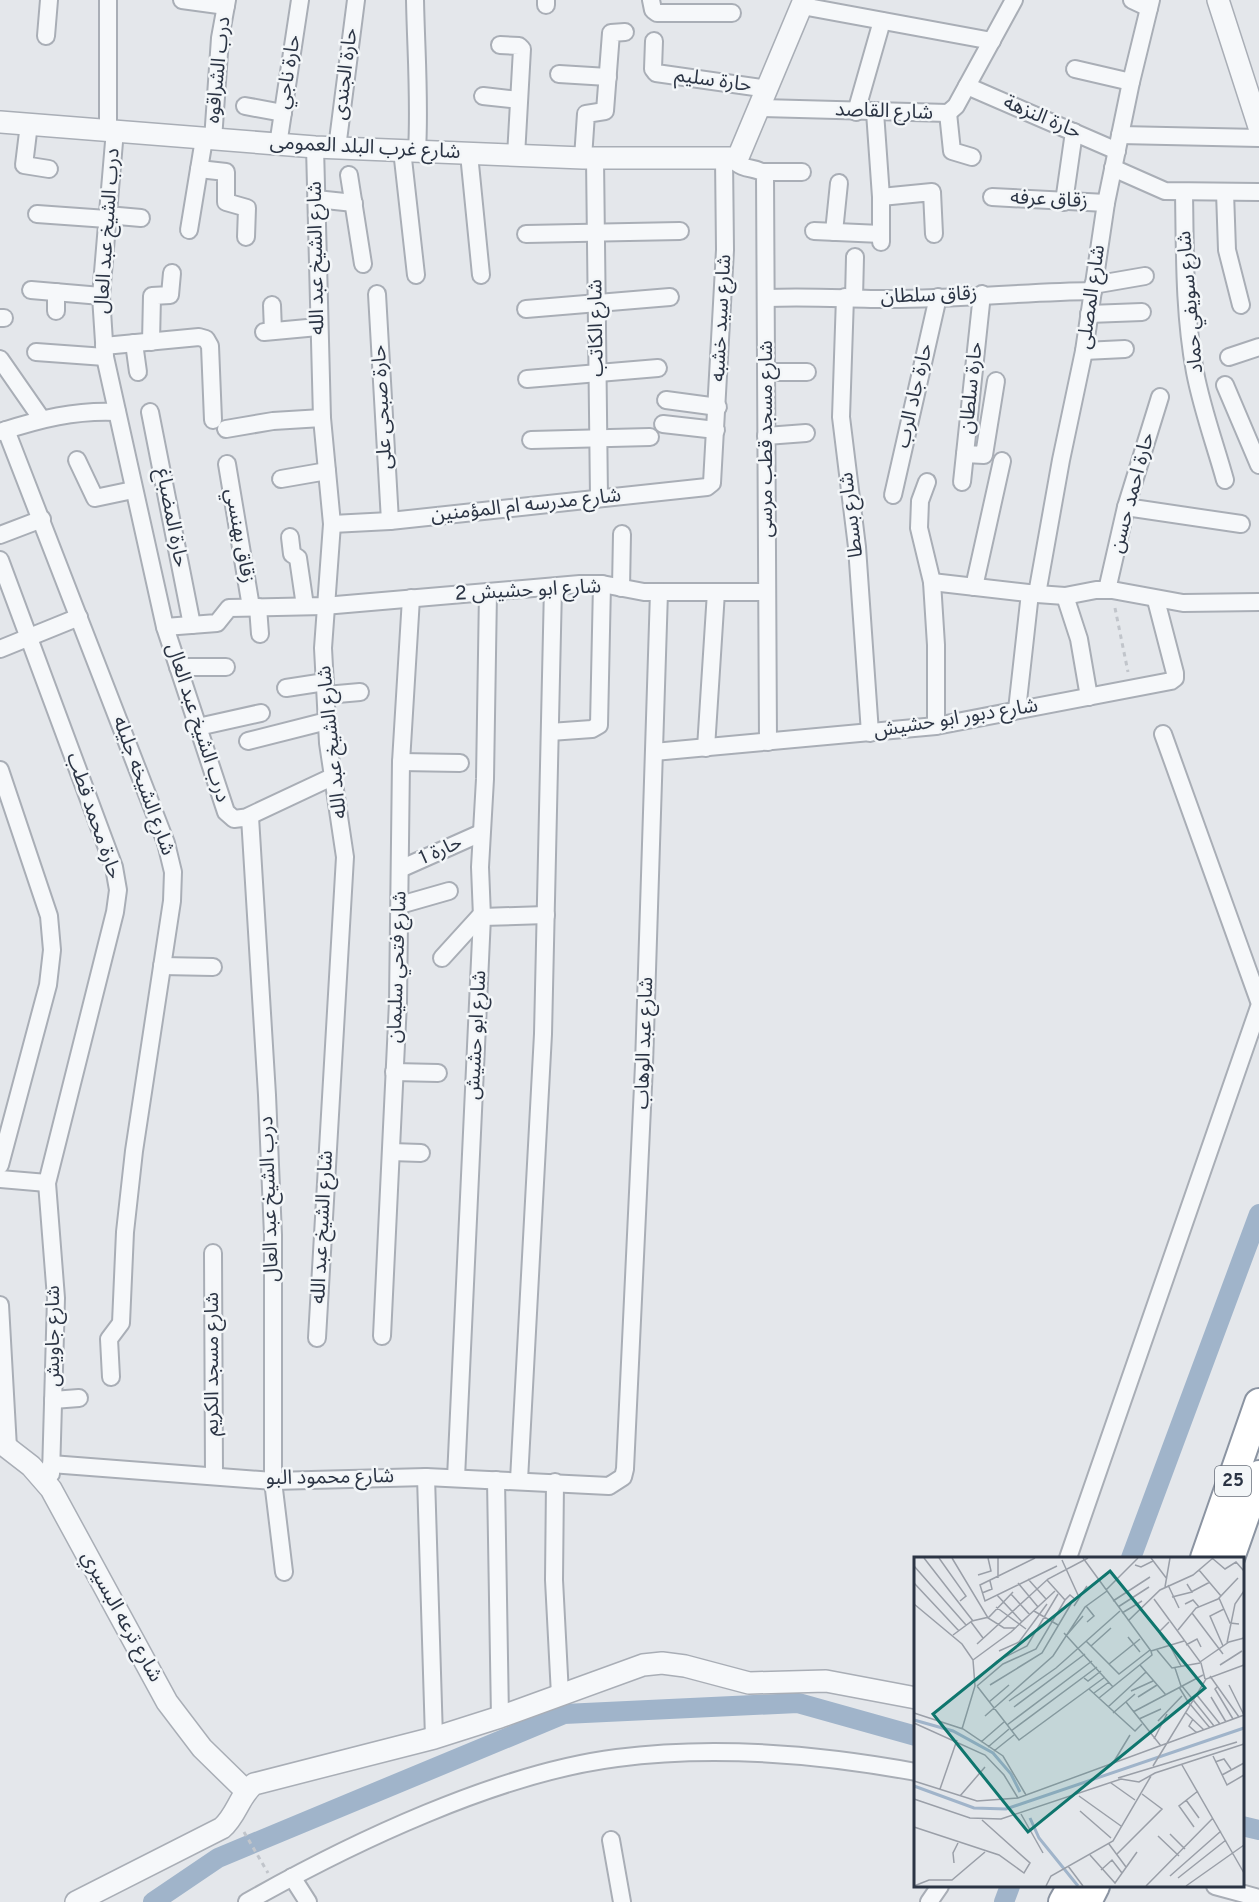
<svg xmlns="http://www.w3.org/2000/svg" width="1259" height="1902" font-family="Overpass,'Noto Sans Arabic',sans-serif">
  <rect width="100%" height="100%" fill="#e4e7eb"/>
  <g fill="none" stroke-linecap="round" stroke-linejoin="round">
    <g stroke="#a0b4ca" stroke-width="20">
      <path d="M1131,1558L1259,1214"/>
      <path d="M1242,1826L1259,1830"/>
      <path d="M153,1902L218,1858L564,1714L798,1703L916,1736"/>
      <path d="M1004,1902L1010,1886"/>
    </g>
    <defs>
      <g id="minor">
        <path d="M182,0L226,6"/>
        <path d="M415,0C416,51 420,101 417,151"/>
        <path d="M651,0L653,10L657,13H732"/>
        <path d="M1132,0L1149,8"/>
        <path d="M546,5V0"/>
        <path d="M802,6L992,41"/>
        <path d="M46,36L49,0"/>
        <path d="M654,41L653,69L656,73L768,89"/>
        <path d="M500,45L519,46L522,49L516,156"/>
        <path d="M1075,69L1131,82"/>
        <path d="M559,74L608,77"/>
        <path d="M967,86L1117,151"/>
        <path d="M483,96L519,100"/>
        <path d="M245,106L283,113"/>
        <path d="M759,108L948,113L956,106L1014,0"/>
        <path d="M856,112L882,21"/>
        <path d="M875,112L881,197V242"/>
        <path d="M948,113L952,151L972,157"/>
        <path d="M29,124L24,165L49,169"/>
        <path d="M108,129V0"/>
        <path d="M115,130L101,296L105,357L165,627L226,812L234,819L250,817L267,1095L273,1235V1481L284,1572"/>
        <path d="M1120,135L1259,138"/>
        <path d="M213,140L220,38L227,0"/>
        <path d="M278,145L300,0"/>
        <path d="M315,147L322,418L332,524L323,648L328,743L345,857L317,1338"/>
        <path d="M337,148L356,0"/>
        <path d="M402,150L416,275"/>
        <path d="M469,154L481,275"/>
        <path d="M583,158L586,114L605,111L611,33L625,32"/>
        <path d="M595,158L599,498"/>
        <path d="M731,158C746,173 753,165 765,174L768,742"/>
        <path d="M1113,168L1165,191L1259,192"/>
        <path d="M199,169L226,172V202L247,208L246,237"/>
        <path d="M764,172H802"/>
        <path d="M349,175L363,264"/>
        <path d="M1184,192C1185,253 1184,313 1195,372C1202,409 1215,444 1225,480"/>
        <path d="M1225,192L1227,250L1241,305"/>
        <path d="M881,197L932,192L934,234"/>
        <path d="M992,197L1106,203"/>
        <path d="M316,199L354,203"/>
        <path d="M1064,202L1074,132"/>
        <path d="M37,214L107,219"/>
        <path d="M107,215L141,218"/>
        <path d="M189,230L204,139"/>
        <path d="M814,231L881,234"/>
        <path d="M834,232L839,183"/>
        <path d="M526,234L680,231"/>
        <path d="M1093,285L1145,276"/>
        <path d="M31,290L101,296"/>
        <path d="M377,294L390,521"/>
        <path d="M845,297L841,417L857,547L870,733"/>
        <path d="M766,298C808,296 849,299 890,299C958,299 1025,292 1093,291"/>
        <path d="M854,298L855,257"/>
        <path d="M272,305L273,331"/>
        <path d="M526,309L670,297"/>
        <path d="M56,311V292"/>
        <path d="M1089,314L1142,312"/>
        <path d="M0,318H4"/>
        <path d="M264,332L318,327"/>
        <path d="M151,342L152,296L170,295L172,273"/>
        <path d="M134,343L138,372"/>
        <path d="M104,346L199,337L206,339L210,346L213,420"/>
        <path d="M1084,351L1125,349"/>
        <path d="M36,352L105,357"/>
        <path d="M1229,357L1259,347"/>
        <path d="M0,359L41,418"/>
        <path d="M767,372H807"/>
        <path d="M527,379L658,368"/>
        <path d="M1225,385L1259,465"/>
        <path d="M666,400L718,407"/>
        <path d="M150,412L192,625"/>
        <path d="M663,424L716,430"/>
        <path d="M226,429L273,421L322,418"/>
        <path d="M6,430L166,843L173,872L172,901L134,1151L125,1232L121,1323L109,1339L111,1377"/>
        <path d="M0,432C40,419 75,410 117,412"/>
        <path d="M766,436L806,433"/>
        <path d="M531,440L650,437"/>
        <path d="M965,454L984,455L996,381"/>
        <path d="M77,460L95,498L133,490"/>
        <path d="M227,464L251,607"/>
        <path d="M281,479L327,471"/>
        <path d="M927,482L920,501L919,528L932,582L936,645V726"/>
        <path d="M962,482L982,294"/>
        <path d="M893,495L938,297"/>
        <path d="M1126,507L1241,524"/>
        <path d="M332,524L390,521L707,487L712,483L725,250L724,158"/>
        <path d="M0,535L42,519"/>
        <path d="M290,537L292,554L298,558L305,606"/>
        <path d="M0,560L114,867L118,890L115,912L47,1183L56,1298L51,1474"/>
        <path d="M932,582L1037,594L1065,596L1096,590H1112L1183,603L1259,602"/>
        <path d="M974,587L1002,461"/>
        <path d="M621,588L622,534"/>
        <path d="M1107,590L1126,507L1160,397"/>
        <path d="M1037,594L1061,460L1084,351L1106,203L1131,82L1151,0"/>
        <path d="M1065,596L1079,639L1089,697"/>
        <path d="M258,607L260,634"/>
        <path d="M165,627L217,623L229,608L324,606L580,584H602L644,592H767"/>
        <path d="M0,649L79,617"/>
        <path d="M178,667H226"/>
        <path d="M286,688L325,682"/>
        <path d="M326,695L360,692"/>
        <path d="M1017,710L1030,593"/>
        <path d="M198,727L261,713"/>
        <path d="M550,732L592,729L599,725L602,584"/>
        <path d="M1163,734L1259,1001"/>
        <path d="M248,741L327,721"/>
        <path d="M706,748L716,592"/>
        <path d="M654,752L936,726L1171,681L1175,678V673L1156,600"/>
        <path d="M401,762L460,763"/>
        <path d="M0,770L49,916L52,950L48,985L0,1165"/>
        <path d="M249,816L332,777"/>
        <path d="M400,869L481,833"/>
        <path d="M400,905L449,891"/>
        <path d="M482,917L546,915"/>
        <path d="M442,958L482,914"/>
        <path d="M162,966L213,967"/>
        <path d="M394,1072L438,1073"/>
        <path d="M391,1152L421,1153"/>
        <path d="M0,1179L47,1183"/>
        <path d="M213,1253L214,1475"/>
        <path d="M0,1305L8,1448"/>
        <path d="M382,1336L398,1002L401,762L411,598"/>
        <path d="M53,1400L79,1398"/>
        <path d="M51,1464L273,1481L426,1477L609,1486L623,1477L625,1469L644,1065L659,592"/>
        <path d="M426,1477L434,1738"/>
        <path d="M456,1478L482,917L480,867L485,779L488,592"/>
        <path d="M496,1480L500,1717"/>
        <path d="M519,1480L543,1034L553,587"/>
        <path d="M555,1482L554,1580L560,1695"/>
        <path d="M1068,1558L1259,1007"/>
        <path d="M611,1840L622,1902"/>
        <path d="M292,1877L308,1902"/>
        <path d="M1215,1886L1259,1898"/>
        <path d="M247,1902C351,1843 498,1773 617,1758C716,1745 818,1754 916,1772"/>
        <path d="M929,1902L940,1886"/>
      </g>
      <g id="tertiary">
        <path d="M1218,0L1259,127"/>
        <path d="M0,122L315,147L583,158H734L739,155L804,0"/>
        <path d="M0,1442L31,1466L51,1489L167,1702L202,1748L246,1791"/>
        <path d="M76,1902L222,1828C237,1815 239,1796 254,1784L434,1738L500,1717L643,1665L662,1663L685,1666L749,1683L826,1681L916,1698"/>
      </g>
      <g id="trunk">
        <path d="M1205,1558L1259,1403"/>
        <path d="M1230,1558L1259,1475"/>
        <path d="M1063,1902L1072,1886"/>
        <path d="M1087,1902L1095,1886"/>
      </g>
    </defs>
    <use href="#minor" stroke="#a9aeb6" stroke-width="20"/>
    <use href="#tertiary" stroke="#a9aeb6" stroke-width="24"/>
    <use href="#trunk" stroke="#8b94a2" stroke-width="32"/>
    <g stroke="#c1c5cb" stroke-width="3" stroke-dasharray="4.5 4.5" stroke-linecap="butt">
      <path d="M1115,608L1128,672"/>
      <path d="M244,1832L268,1873"/>
    </g>
    <use href="#minor" stroke="#f6f8fa" stroke-width="16"/>
    <use href="#tertiary" stroke="#f6f8fa" stroke-width="21"/>
    <use href="#trunk" stroke="#fff" stroke-width="28"/>
  </g>
  <g text-anchor="middle" dominant-baseline="central" stroke-width="5" stroke-linejoin="round" paint-order="stroke">
    <rect fill="#f3f6f8" stroke="#676e7a" stroke-width="1.5" x="1215" y="1466" width="36" height="30" rx="4.5"/>
    <g font-size="18" font-weight="bold" fill="#2b3444">
      <text x="1233" y="1481">25</text>
    </g>
    <g font-size="20" fill="#2b3444" stroke="#f3f6f8">
      <text transform="translate(219 70) rotate(-84)">درب الشراقوه</text>
      <text transform="translate(289 72) rotate(-81)">حارة ناجي</text>
      <text transform="translate(346 74) rotate(-83)">حارة الجندى</text>
      <text transform="translate(713 81) rotate(8)">حارة سليم</text>
      <text transform="translate(884 112) rotate(2)">شارع القاصد</text>
      <text transform="translate(1042 118) rotate(23)">حارة النزهة</text>
      <text transform="translate(365 148) rotate(3)">شارع غرب البلد العمومى</text>
      <text transform="translate(1049 200) rotate(3)">زقاق عرفه</text>
      <text transform="translate(108 231) rotate(-86)">درب الشيخ عبد العال</text>
      <text transform="translate(317 258) rotate(-91)">شارع الشيخ عبد الله</text>
      <text transform="translate(929 296) rotate(-2)">زقاق سلطان</text>
      <text transform="translate(1092 297) rotate(-82)">شارع المصلى</text>
      <text transform="translate(1191 302) rotate(-95)">شارع سويفي حماد</text>
      <text transform="translate(722 318) rotate(-87)">شارع سيد خشبه</text>
      <text transform="translate(597 328) rotate(-91)">شارع الكاتب</text>
      <text transform="translate(972 388) rotate(-84)">حارة سلطان</text>
      <text transform="translate(915 396) rotate(-77)">حارة جاد الرب</text>
      <text transform="translate(383 407) rotate(-93)">حارة صبحى على</text>
      <text transform="translate(767 439) rotate(-90)">شارع مسجد قطب مرسى</text>
      <text transform="translate(1133 493) rotate(-75)">حارة احمد حسن</text>
      <text transform="translate(526 506) rotate(-6)">شارع مدرسه ام المؤمنين</text>
      <text transform="translate(852 515) rotate(-97)">شارع بسطا</text>
      <text transform="translate(171 518) rotate(79)">حارة المضباغ</text>
      <text transform="translate(239 536) rotate(80)">زقاق بهنسي</text>
      <text transform="translate(528 591) rotate(-3)">شارع ابو حشيش 2</text>
      <text transform="translate(956 719) rotate(-9)">شارع دبور ابو حشيش</text>
      <text transform="translate(197 723) rotate(72)">درب الشيخ عبد العال</text>
      <text transform="translate(333 742) rotate(-96)">شارع الشيخ عبد الله</text>
      <text transform="translate(143 786) rotate(70)">شارع الشيخه جليله</text>
      <text transform="translate(93 816) rotate(71)">حارة محمد قطب</text>
      <text transform="translate(441 851) rotate(-24)">حارة 1</text>
      <text transform="translate(398 967) rotate(-88)">شارع فتحي سليمان</text>
      <text transform="translate(477 1035) rotate(-87)">شارع ابو حشيش</text>
      <text transform="translate(645 1043) rotate(-88)">شارع عبد الوهاب</text>
      <text transform="translate(270 1199) rotate(-92)">درب الشيخ عبد العال</text>
      <text transform="translate(323 1227) rotate(-87)">شارع الشيخ عبد الله</text>
      <text transform="translate(54 1336) rotate(-90)">شارع جاويش</text>
      <text transform="translate(213 1364) rotate(-90)">شارع مسجد الكريم</text>
      <text transform="translate(330 1478) rotate(-1)">شارع محمود البو</text>
      <text transform="translate(121 1617) rotate(61)">شارع ترعه البسيري</text>
    </g>
  </g>
  <g transform="translate(914 1557)">
    <rect width="330" height="330" fill="#e4e7eb"/>
    <path fill="none" stroke="#a0b4ca" stroke-width="3" d="M0,163L39,174L79,196L97,217L106,235M0,229L60,251L92,252L330,171M116,261L125,281L164,329"/>
    <path fill="none" stroke="#9a9fa8" stroke-width="1.5" d="M10,1L59,64M25,1L52,39L46,44M38,1L74,61L90,71H101M84,1V21M121,1L66,28L71,44L143,9M169,1L237,94M237,1L253,22M298,1L311,12L322,5L330,14M148,3L164,38M221,8L227,10L239,4M0,9L52,68M285,13L307,39M64,18L77,14L74,1M114,22L132,42M133,23L151,43M0,26L45,74M104,26L124,50M254,28L265,51M251,30L256,1M192,33L224,1M277,35L296,25M68,36L78,32L76,24M97,37L116,58M83,38L108,65M258,40L278,35L273,27M305,41L316,66L325,67M240,42L287,106L291,122M199,44L236,20M0,47L48,87L59,103L61,129L48,172M271,47L279,43L285,50M160,49L173,29M172,49L180,59L173,65M82,50L112,72M204,50L235,30M120,54L144,68M208,56L228,44M278,56L309,97M214,64L246,33L279,18L299,1M57,65L69,81M264,73L282,51L304,42L324,21M150,76L199,130M39,78L58,64L75,60L99,35M152,79L169,59M214,80L226,95M250,83L245,75L255,65M172,84L205,117L236,93M313,86L321,47L330,34M63,87L134,22L174,1M272,88L283,82L287,90M177,89L197,71M256,89L267,109M309,89L296,59L310,52M243,93L258,111L286,106M85,94L105,85L133,47M237,94L270,84M59,103L97,75L141,34M286,105L315,85L330,81M195,107L226,82M226,108L252,138M306,108L328,94M261,111L267,129M296,119L325,160M170,121L174,124L187,114M62,124L83,104L113,89L144,37M76,128L128,96L157,47M63,129L105,183L191,120M63,129L89,107L122,92L151,43L156,38L162,43M268,129L300,169M265,130L276,148M303,130L301,132L319,162M175,132L221,174L228,167M217,134L239,124M180,136L195,125M282,137L306,167M224,140L243,128M297,140L312,165M185,141L238,98L237,94M95,144L142,111L206,54M75,145L95,128M212,145L247,189M276,147L296,171M100,150L171,97M194,150L232,115M219,155L289,118M0,156L49,172L89,199L112,238M199,156L221,137M272,156L290,173M71,159L139,99L171,50L193,34M225,162L247,152M279,162L275,169L283,176M244,164L268,139M0,166L71,198L90,218L104,241M93,168L178,104M97,174L183,110M240,182L253,157M67,185L90,165M74,190L95,172M80,194L100,178M299,199L313,228L330,218M301,205L310,202L317,212M199,206L216,178M268,208L330,316M239,209L292,122L330,108M308,218L330,206M204,221L323,185M0,224L63,244L104,241L330,158L315,128M197,226L221,243M26,232L43,183M46,239L71,210M165,239L207,269M0,242L56,261L87,262L207,222L225,225L241,216L330,187M272,243L285,261M166,254L197,281M107,257L129,296M0,270L85,298L110,316L116,306L68,263M280,270L265,249L284,234M256,277L271,292M244,279L265,299M195,287L212,310M203,297L248,252L228,237M176,298L201,326L223,295M40,306L39,296L44,286M154,309L169,329M187,313L198,303L208,316M256,319L307,274M264,321L312,283M0,329L15,323H38L71,295M132,329L137,319L199,284L237,219M232,329L299,261M272,329L330,288"/>
    <path fill="#0f766e" fill-opacity="0.15" stroke="#0f766e" stroke-width="3" d="M196,14L291,131L114,275L19,157Z"/>
    <rect width="330" height="330" fill="none" stroke="#2b3444" stroke-width="3"/>
  </g>
</svg>
